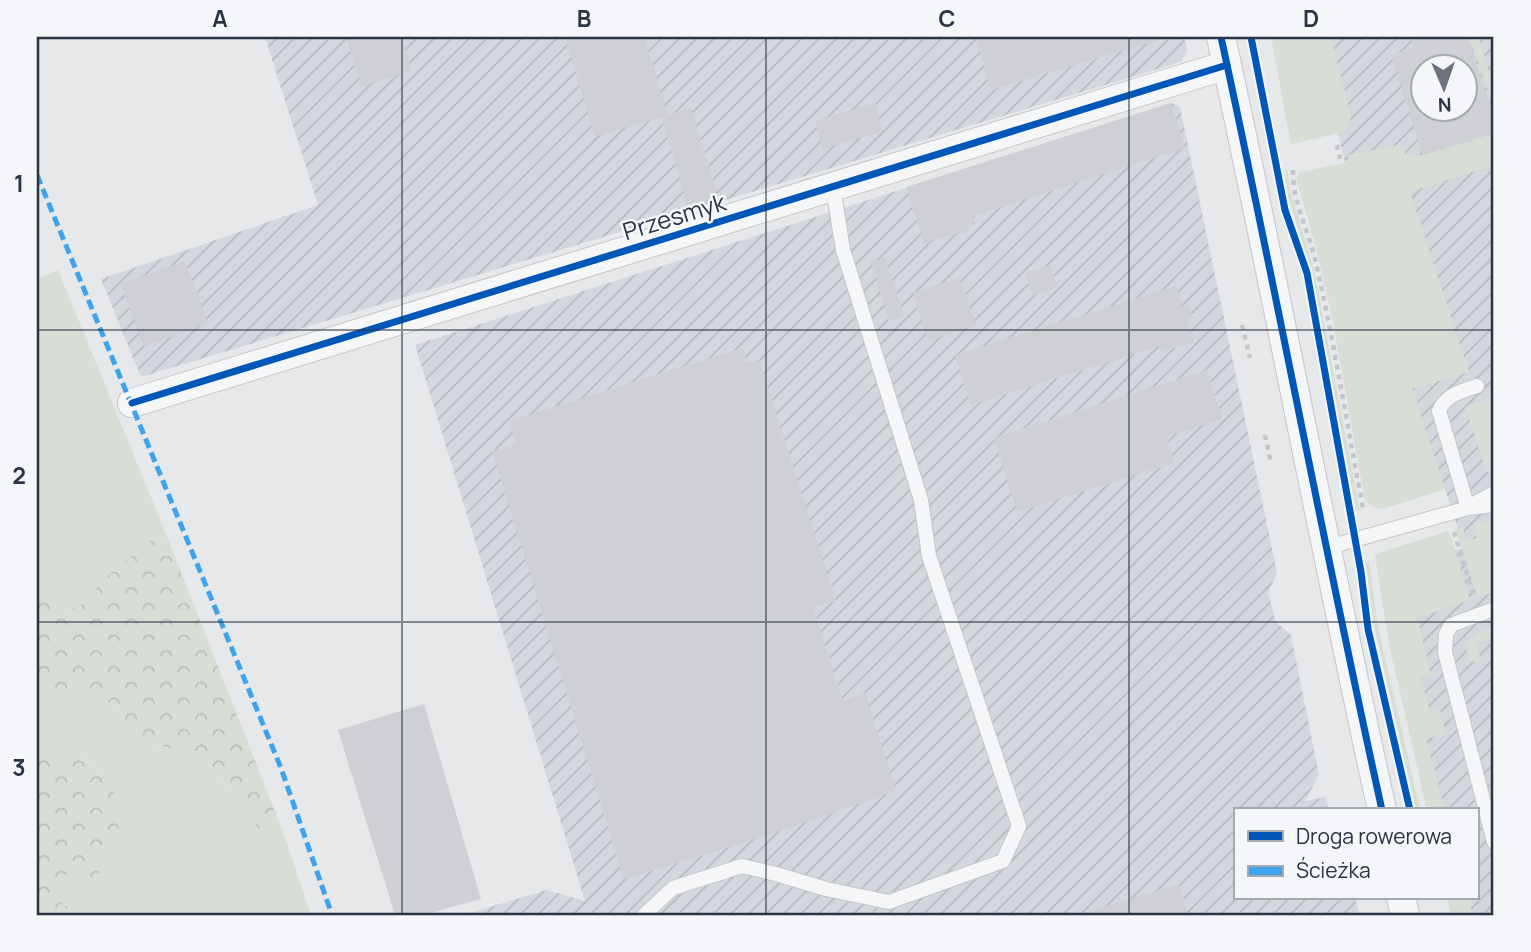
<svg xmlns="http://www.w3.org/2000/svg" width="1531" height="952" font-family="Manrope,sans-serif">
  <defs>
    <pattern id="industrial-furrows" width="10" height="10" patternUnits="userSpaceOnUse" patternTransform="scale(1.75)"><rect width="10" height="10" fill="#d4d7dd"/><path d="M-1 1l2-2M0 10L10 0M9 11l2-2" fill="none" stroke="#b6b9bf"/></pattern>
    <pattern id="forest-crowns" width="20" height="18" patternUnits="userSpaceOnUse" patternTransform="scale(1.75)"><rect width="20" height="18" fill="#d6ded6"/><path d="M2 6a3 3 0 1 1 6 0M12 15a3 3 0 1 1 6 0" fill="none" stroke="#b8bfb9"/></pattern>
  </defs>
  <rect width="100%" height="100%" fill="#e6e8ea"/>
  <g fill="url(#industrial-furrows)" fill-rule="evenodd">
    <path d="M265,37H1184L1187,50L1181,61L1171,65L141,377L101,279L318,205Z"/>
    <path d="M1315,37H1494V915H1461L1458,898H1477V810H1439L1388,573L1464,547L1412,389L1345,163ZM1422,66H1464V108H1422Z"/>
    <path d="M1171,103L1180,107L1277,573L1268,593L1276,622L1291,635L1319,775L1305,801L1325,797L1329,810H1235V898H1355L1360,915H463L547,890L585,901L415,345Z"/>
  </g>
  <g fill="#d6ded6">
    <path d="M1271,37H1331L1351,116L1348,128L1339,133L1291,144Z"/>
    <path d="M1469,37H1478L1494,87V107Z"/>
    <path d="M1494,134V165L1410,192L1469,372L1412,389L1445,489L1386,508L1377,509L1365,501L1333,322L1316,247L1296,179L1300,172L1345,163L1344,161L1349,160L1348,155L1399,145L1407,156L1423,155Z"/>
    <path d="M1287,168L1291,193L1314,270L1360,511L1356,510L1310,269L1288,196L1285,170Z"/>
    <path d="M58,270L164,529L104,579L79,607L59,611L37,575V279Z"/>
    <path d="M1494,397V470L1489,473L1486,471L1465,407Z"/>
    <path d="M1494,518V592L1478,598L1455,528H1463L1467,541L1477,538L1473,525Z"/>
    <path d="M1449,531L1470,600L1417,618L1431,675L1421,678L1430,712L1440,709L1446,734L1426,739L1445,810H1427L1389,644L1375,554Z"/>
    <path d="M1369,561L1378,627L1420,810H1416L1373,620L1366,563Z"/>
    <path d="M1494,625V638L1476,643L1482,664L1471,661C1458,642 1478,631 1494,625Z"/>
    <path d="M37,673L47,686L107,700L146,743L198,754L230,790L258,828L283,832L311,915H85L82,906H64L52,888L63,873L96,881L119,833L113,781L79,756L58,762L37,750Z"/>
    <path d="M1447,898H1468L1473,915H1451Z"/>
  </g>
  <g fill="url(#forest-crowns)">
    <path d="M164,529L283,832L258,828L230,790L198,754L146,743L107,700L47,686L37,673V575L59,611L79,607L104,579Z"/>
    <path d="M37,750L58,762L78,756L113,781L119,833L96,881L63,874L53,888L64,906H83L85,915H37Z"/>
  </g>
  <g fill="#ced0d3" fill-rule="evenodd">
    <path d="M346,37H402L412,70L361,87Z"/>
    <path d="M565,37H644L668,115L691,108L719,199L689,209L661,117L595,137Z"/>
    <path d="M987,37H1169L991,90L976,40Z"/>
    <path d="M1411,37H1468L1494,119V133L1423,155L1391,55L1414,48ZM1422,66H1464V108H1422Z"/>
    <path d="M875,103L883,131L823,149L815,121Z"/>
    <path d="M1171,103L1185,148L973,216L976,224L969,226L970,230L924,243L906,187Z"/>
    <path d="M885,258L904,316L889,321L871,262Z"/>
    <path d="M185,261L208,323L144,347L121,284Z"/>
    <path d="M1050,265L1057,287L1033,295L1025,273Z"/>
    <path d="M960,277L976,325L928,341L913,293Z"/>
    <path d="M1176,286L1183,307L1189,305L1193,318L1187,320L1194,342L1161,352L1160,346L971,405L955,355Z"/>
    <path d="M742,348L747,363L759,360L836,601L813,607L843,701L865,692L896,791L759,838L624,879L492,451L516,444L509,421Z"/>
    <path d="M1207,370L1222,419L1166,437L1174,463L1017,512L994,438Z"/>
    <path d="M424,704L481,899L423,915H395L338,730Z"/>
    <path d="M1179,884L1188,915H1079Z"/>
  </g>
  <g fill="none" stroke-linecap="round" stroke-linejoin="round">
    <defs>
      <g id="lane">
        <path d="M1472,505L1494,493"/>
        <path d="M1468,508L1439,411C1445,395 1462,391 1477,386"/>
        <path d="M1325,548L1468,508L1494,505"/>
        <path d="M1494,609L1451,625L1446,634L1445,652L1494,842"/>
        <path d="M644,915L673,888L742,866L776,874L826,889L889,902L1003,861L1019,826L929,556L921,500L843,250L833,187"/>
      </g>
      <g id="street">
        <path d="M1221,37C1277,294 1325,553 1382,810"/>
        <path d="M132,403L1227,65"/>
        <path d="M1401,898L1405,915"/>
      </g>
    </defs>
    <use href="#lane" stroke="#c4c6c8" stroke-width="16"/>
    <use href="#street" stroke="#c4c6c8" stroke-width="30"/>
    <g stroke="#c5c6ca" stroke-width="4.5" stroke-dasharray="5 5" stroke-linecap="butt">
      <path d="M1337,145L1340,159"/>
      <path d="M1293,170C1292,200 1308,230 1315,259C1334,341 1347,425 1363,508"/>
      <path d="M1242,325L1250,358"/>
      <path d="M1265,435L1271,463"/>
      <path d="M1454,532L1473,594"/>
    </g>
    <use href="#lane" stroke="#f5f6f7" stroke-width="14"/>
    <use href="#street" stroke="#f5f6f7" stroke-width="28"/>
    <path stroke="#3ea3ec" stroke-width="5" stroke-dasharray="10 5" stroke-linecap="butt" d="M37,175L281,768L332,915"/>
    <defs>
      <g id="cycleway">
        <path d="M1221,37C1277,294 1325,553 1382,810"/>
        <path d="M1251,37L1285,210L1307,273L1361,572L1368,629L1410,810"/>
        <path d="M132,403L1227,65"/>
      </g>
    </defs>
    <use href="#cycleway" stroke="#f4f6f9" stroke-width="11"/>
    <use href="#cycleway" stroke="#0057b8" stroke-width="7"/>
  </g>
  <path fill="none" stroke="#2b3445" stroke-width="2" stroke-opacity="0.55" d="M402,37V915M766,37V915M1129,37V915M37,330H1494M37,622H1494"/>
  <g text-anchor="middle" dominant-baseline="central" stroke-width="5" stroke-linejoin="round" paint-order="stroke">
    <g font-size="24" fill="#2b3445" stroke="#f4f6f9">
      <text transform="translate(674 216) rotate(-17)">Przesmyk</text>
    </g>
  </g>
  <rect width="1531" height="952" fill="none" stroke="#f4f6f9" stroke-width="77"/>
  <rect x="1234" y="808" width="245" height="91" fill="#f4f6f9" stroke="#a4a8b1" stroke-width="2"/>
  <rect x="1248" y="831" width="35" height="10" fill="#0057b8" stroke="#a4a8b1" stroke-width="2"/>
  <text x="1296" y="844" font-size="21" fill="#2b3445">Droga rowerowa</text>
  <rect x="1248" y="866" width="35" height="10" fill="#3ea3ec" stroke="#a4a8b1" stroke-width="2"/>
  <text x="1296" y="878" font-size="21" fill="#2b3445">Ścieżka</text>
  <g transform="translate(1444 88) rotate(178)"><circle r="33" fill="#f4f6f9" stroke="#a4a8b1" stroke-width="2"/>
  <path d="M0-5L12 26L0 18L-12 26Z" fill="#6c737f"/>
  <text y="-10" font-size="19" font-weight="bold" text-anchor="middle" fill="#2b3445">N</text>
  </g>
  <rect x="38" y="38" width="1454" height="876" fill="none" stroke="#2b3445" stroke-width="2.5"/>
  <g font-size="23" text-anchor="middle" font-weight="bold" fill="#2b3445">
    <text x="220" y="27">A</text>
    <text x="584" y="27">B</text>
    <text x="947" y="27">C</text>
    <text x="1311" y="27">D</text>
    <text x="19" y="192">1</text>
    <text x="19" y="484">2</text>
    <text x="19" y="776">3</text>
  </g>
</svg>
